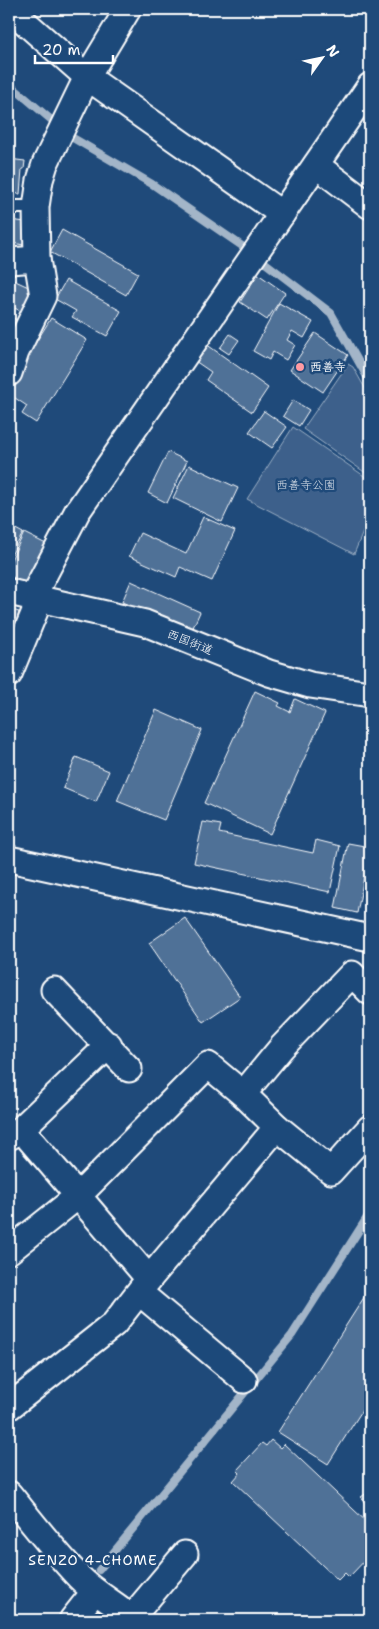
<svg xmlns="http://www.w3.org/2000/svg" width="379" height="1629" font-family="'Shantell Sans','Klee One',sans-serif">
  <rect width="100%" height="100%" fill="#1f4a7a"/>
  <filter id="ink" filterUnits="userSpaceOnUse"><feTurbulence type="fractalNoise" baseFrequency=".02" numOctaves="2"/><feDisplacementMap in="SourceGraphic" scale="10" xChannelSelector="R" yChannelSelector="G"/><feConvolveMatrix kernelMatrix="1 2 1 2 8 2 1 2 1" color-interpolation-filters="sRGB"/></filter>
  <g filter="url(#ink)">
    <g fill="#3c618b" stroke="#9eb0c5">
      <path d="M348,364L353,367L370,397V476L303,429Z"/>
      <path d="M293,427L370,480V535L363,532L354,554L247,499Z"/>
    </g>
    <g fill="none" stroke-linecap="round" stroke-linejoin="round">
      <g stroke="#a3b5c8" stroke-width="8">
        <path d="M9,84L55,123"/>
        <path d="M73,138L152,184L245,248"/>
        <path d="M264,262L331,313L370,382"/>
        <path d="M99,1570L292,1335L370,1213"/>
      </g>
    </g>
    <g fill="#507197" stroke="#fff">
      <path d="M9,159L25,161L24,169H22L20,194L9,193Z"/>
      <path d="M9,220L26,222L24,245L12,243V249H9Z"/>
      <path d="M62,230L138,273L126,295L50,252Z"/>
      <path d="M258,274L285,293L267,320L240,302Z"/>
      <path d="M9,278L35,290L24,313L9,305Z"/>
      <path d="M66,280L121,311L107,336L72,317L76,311L55,299Z"/>
      <path d="M279,303L313,322L304,338L292,331L287,340L295,345L286,360L273,352L269,360L253,351Z"/>
      <path d="M9,316L19,321L9,341Z"/>
      <path d="M51,318L87,340L36,423L22,414L27,406L9,394V386Z"/>
      <path d="M315,333L348,355L323,392L290,370Z"/>
      <path d="M230,334L239,340L229,354L220,348Z"/>
      <path d="M206,344L268,388L252,412L206,380L211,372L195,361Z"/>
      <path d="M293,400L309,410L299,426L283,416Z"/>
      <path d="M264,411L287,427L272,448L249,432Z"/>
      <path d="M168,452L187,461L167,503L148,493Z"/>
      <path d="M189,465L238,488L222,522L173,498Z"/>
      <path d="M9,515L15,518L10,526L23,533L9,559Z"/>
      <path d="M203,517L235,531L212,581L180,567L176,577L129,556L140,533L186,554Z"/>
      <path d="M24,533L46,544L26,584L9,575V564Z"/>
      <path d="M131,581L200,612L191,632L122,602Z"/>
      <path d="M9,609L19,612L14,633L9,631Z"/>
      <path d="M255,691L280,703L278,706L290,712L295,699L325,713L270,834L204,803Z"/>
      <path d="M156,710L202,730L164,820L117,801Z"/>
      <path d="M76,757L109,771L96,802L63,788Z"/>
      <path d="M203,822L221,825L219,833L313,853L316,840L340,846L330,892L194,863Z"/>
      <path d="M348,843L370,847L357,913L335,908Z"/>
      <path d="M185,918L240,997L203,1022L149,943Z"/>
      <path d="M370,1288V1398L328,1464L278,1432Z"/>
      <path d="M271,1440L280,1448L284,1444L370,1525V1555L349,1577L345,1573L338,1580L233,1481L240,1473L237,1470L262,1443L266,1446Z"/>
      <path d="M370,1491V1511L361,1497Z"/>
    </g>
    <g fill="none" stroke-linecap="round" stroke-linejoin="round">
      <defs>
        <path id="service" d="M9,207H36"/>
        <g id="minor">
          <path d="M10,9L87,77L282,214"/>
          <path d="M316,165L370,206"/>
          <path d="M9,261L37,259"/>
          <path d="M9,373L16,352L43,296L37,259L36,207L40,180L45,164L87,77L128,9"/>
          <path d="M9,592L145,623L269,673L310,685L370,694"/>
          <path d="M32,598L77,512L370,86"/>
          <path d="M9,674L40,599"/>
          <path d="M9,859L370,938"/>
          <path d="M54,990L129,1069"/>
          <path d="M243,1094L282,1047L352,974L370,992"/>
          <path d="M277,1127L331,1171L370,1128"/>
          <path d="M21,1129L149,1279"/>
          <path d="M9,1137L21,1129L109,1045"/>
          <path d="M9,1251L78,1196L208,1065L243,1094L277,1127L149,1279L114,1324L9,1407"/>
          <path d="M140,1293L244,1380"/>
          <path d="M9,1494C31,1521 54,1551 79,1577C95,1594 117,1604 134,1620"/>
          <path d="M131,1618L185,1554"/>
          <path d="M72,1620L95,1591"/>
        </g>
      </defs>
      <use href="#service" stroke="#fff" stroke-width="16"/>
      <use href="#minor" stroke="#fff" stroke-width="29"/>
      <use href="#service" stroke="#1f4a7a" stroke-width="12"/>
      <use href="#minor" stroke="#1f4a7a" stroke-width="25"/>
    </g>
  </g>
  <circle fill="#ff9aa2" stroke="#1f4a7a" stroke-width="2" cx="300" cy="367" r="5"/>
  <g text-anchor="middle" dominant-baseline="central" stroke-width="5" stroke-linejoin="round" paint-order="stroke">
    <g font-size="12" font-weight="bold" fill="#fff" stroke="#1f4a7a" text-anchor="start">
      <text x="310" y="367">西善寺</text>
    </g>
    <g font-size="12" fill="#d8dfe8" stroke="#1f4a7a">
      <text x="306" y="485">西善寺公園</text>
    </g>
    <g font-size="12" fill="#fff" stroke="#1f4a7a">
      <text transform="translate(190 642) rotate(22)">西国街道</text>
    </g>
    <g font-size="14" letter-spacing="1" fill="#fff" stroke="#1f4a7a">
      <text x="93" y="1560">SENZO 4-CHOME</text>
    </g>
  </g>
  <rect width="379" height="1629" fill="none" stroke="#1f4a7a" stroke-width="30"/>
  <rect x="15" y="15" width="349" height="1599" fill="none" stroke="#fff" stroke-width="2" filter="url(#ink)"/>
  <g transform="translate(322 58) rotate(57)" stroke="#1f4a7a" stroke-width="4" paint-order="stroke">
  <path d="M0-4L9 19L0 12L-9 19Z" fill="#ffffff"/>
  <text y="-8" font-size="14" font-weight="bold" text-anchor="middle" fill="#ffffff">N</text>
  </g>
  <path d="M35 55v8h78v-8" fill="none" stroke="#ffffff" stroke-width="2.5"/>
  <text x="42" y="55" font-size="15" fill="#ffffff" stroke="#1f4a7a" stroke-width="4" paint-order="stroke">20 m</text>
</svg>
